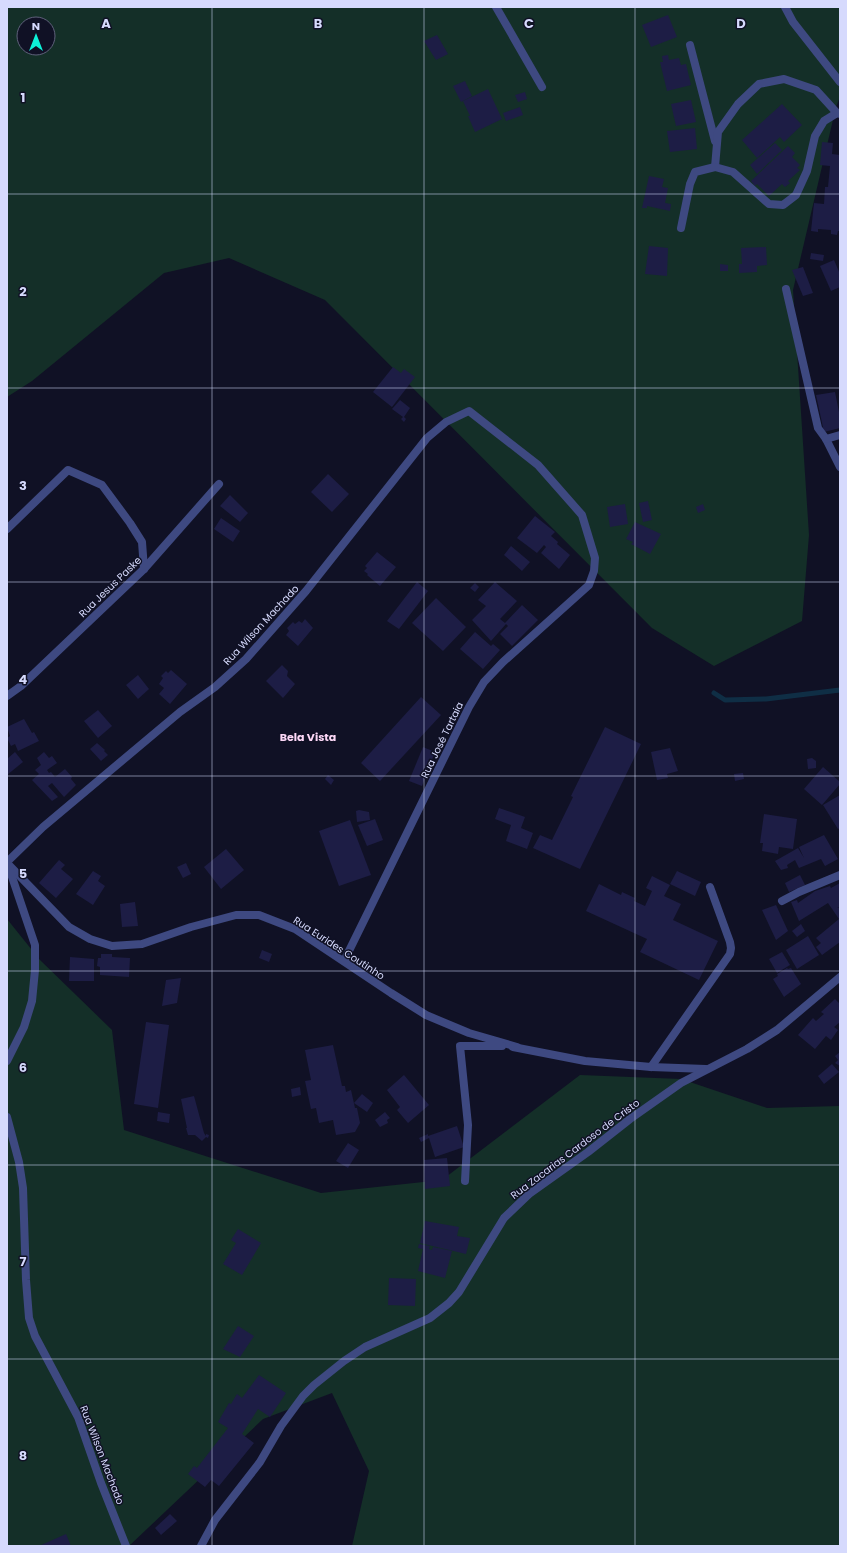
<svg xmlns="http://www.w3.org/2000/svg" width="847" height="1553" font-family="Poppins,sans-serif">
  <rect width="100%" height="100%" fill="#101125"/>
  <g fill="#142f28" fill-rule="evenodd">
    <path d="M7,7H840V97L836,107L793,290L809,535L802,621L714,666L652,628L325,300L229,258L164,273L32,381L7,397ZM24,24H48V48H24Z"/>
    <path d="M7,919L40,960L112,1030L124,1130L321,1193L442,1180L580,1075L681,1079L767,1108L840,1106V1546H352L369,1471L332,1393L263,1419L129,1546H7Z"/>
  </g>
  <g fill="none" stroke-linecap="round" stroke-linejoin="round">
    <path stroke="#0f2e45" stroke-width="5" d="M714,693L725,700L766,699L840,690"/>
  </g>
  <g fill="#1d1d45">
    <path d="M668,15L677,37L651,47L642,25Z"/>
    <path d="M437,35L448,54L436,60L424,41Z"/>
    <path d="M668,55L669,60L679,58L681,65L686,64L691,85L667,91L660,62H663L662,56Z"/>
    <path d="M465,81L472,96L461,102L453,86Z"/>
    <path d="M488,89L502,119L475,132L468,116H470L463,101Z"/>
    <path d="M525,92L527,99L518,102L515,95Z"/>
    <path d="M691,100L696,122L676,126L671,104Z"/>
    <path d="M782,104L802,125L784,142L780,137L757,158L742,140Z"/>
    <path d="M520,107L523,115L506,121L503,113Z"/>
    <path d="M695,128L697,149L670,152L667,131Z"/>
    <path d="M822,142L833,143L832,154L840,155V231H838L837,235L831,234V230L818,229V232L811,231L814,203L824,204L825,187H828L830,166L820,165Z"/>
    <path d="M775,143L782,150L757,174L750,165Z"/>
    <path d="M788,146L795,153L792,157L800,165L797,168L800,170L788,181L790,183L785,187L782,184L769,196L757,184L755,186L751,181Z"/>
    <path d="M649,176L664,179L662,187L668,188L665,203L671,204L670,211L647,206V208H642Z"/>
    <path d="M649,246L668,248L667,276L645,274Z"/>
    <path d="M766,247L767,265L757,266V272L739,273V264H742L741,248Z"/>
    <path d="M811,253L824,255L823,261L810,259Z"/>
    <path d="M834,260L840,274V287L831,291L820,266Z"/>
    <path d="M720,264L728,265V271H720Z"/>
    <path d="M803,267L813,293L803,296L792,270Z"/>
    <path d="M393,367L401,373L404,369L415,377L392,407L373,392Z"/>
    <path d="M835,392L840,417V428L824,432L816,395Z"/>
    <path d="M400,400L410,408L404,417L406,419L404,422L401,419L403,417L392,409Z"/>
    <path d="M328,474L349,494L332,512L311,492Z"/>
    <path d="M230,495L248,513L240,522L220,506Z"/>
    <path d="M648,501L652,520L643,522L639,503Z"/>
    <path d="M625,504L628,524L610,527L607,507Z"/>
    <path d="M703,504L705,510L698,513L696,507Z"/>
    <path d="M535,516L555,532L551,536L558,542L557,544L570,555L559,569L541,553L546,547L544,545L537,553L517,538Z"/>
    <path d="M221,518L240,531L233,542L214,529Z"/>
    <path d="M635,522L661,534L650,554L631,544L633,542L626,539Z"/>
    <path d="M511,546L530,562L522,571L504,555Z"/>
    <path d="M377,552L396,567L380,586L367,575L368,574L364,571L367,568L365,566Z"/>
    <path d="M417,582L428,591L399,629L387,621Z"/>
    <path d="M495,582L517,601L500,619L505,623L522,605L538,620L512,646L500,634L508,626L506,624L491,641L472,620L486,606L478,600Z"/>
    <path d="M475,583L479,587L475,592L470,588Z"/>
    <path d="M436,598L466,627L443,651L412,623Z"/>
    <path d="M305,619L313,628L298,646L286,635L289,631L287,628L293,622L295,624L299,621L302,623Z"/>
    <path d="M475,632L491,646L493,644L500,650L483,669L460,649Z"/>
    <path d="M282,665L288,671L287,676L295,684L283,698L266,681Z"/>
    <path d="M171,670L187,684L170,704L159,694L164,688L159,684L163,678L161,676L166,671L168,673Z"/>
    <path d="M138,675L149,689L138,699L126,685Z"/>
    <path d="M421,697L441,715L380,781L361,763Z"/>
    <path d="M98,710L112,726L98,738L84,721Z"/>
    <path d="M24,719L32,733L34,732L39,741L18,751L15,744L11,746L7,738L10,736L7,727Z"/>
    <path d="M605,727L641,744L580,869L533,848L540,835L552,840L573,797L571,796Z"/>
    <path d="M97,743L105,750L104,751L108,755L101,761L90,749Z"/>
    <path d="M423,747L435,752L422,786L409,781Z"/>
    <path d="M670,748L678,771L667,774L668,778L657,780L651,752Z"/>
    <path d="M15,752L23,762L7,775V759Z"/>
    <path d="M44,752L49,758L52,756L57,763L47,770L49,773L51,772L55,777L65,769L72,777L71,779L76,785L64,797L52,783L48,786L58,797L52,801L32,780L39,774L35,770L41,765L37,758Z"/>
    <path d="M812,758L816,761V768L808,769L807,759Z"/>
    <path d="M823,767L840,782V784L822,805L804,789Z"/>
    <path d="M743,773L744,779L735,781L734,774Z"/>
    <path d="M328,775L334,780L331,785L325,779Z"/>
    <path d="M840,795V828L838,829L823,805Z"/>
    <path d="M499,808L525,817L521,828L533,833L527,849L506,841L511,825L495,819Z"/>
    <path d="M359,810L369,812L370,820L357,822L356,811Z"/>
    <path d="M764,814L797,819L793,849L779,847L778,854L762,851L763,843H760Z"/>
    <path d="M375,819L383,840L367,846L358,825Z"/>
    <path d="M350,820L371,875L339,886L319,831Z"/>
    <path d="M824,835L838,859L825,866L821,859L799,868L795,860L787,865L788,868L781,870L775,861L798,848L804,858L799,847Z"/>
    <path d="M226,849L244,870L221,889L204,867Z"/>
    <path d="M59,860L65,865L61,869L73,879L56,898L39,883Z"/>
    <path d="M186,863L191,874L183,878L177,867Z"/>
    <path d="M93,871L101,876L98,881L105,886L93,905L76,894Z"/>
    <path d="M677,871L701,882L695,896L670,884Z"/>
    <path d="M800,875L805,885L789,892L785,883Z"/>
    <path d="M652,876L670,885L664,896L681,904L673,920L718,941L699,980L640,952L647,939L586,911L599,884L621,895L622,892L635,898L634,901L645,906L652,891L646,888Z"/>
    <path d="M840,883V907L837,908H840V942L822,955L816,947L821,943L816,938L839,919L828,903L799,921L791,902L797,900L798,903L815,891L830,886L831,888Z"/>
    <path d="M135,902L138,926L122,927L120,904Z"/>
    <path d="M776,905L788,931L776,940L762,910Z"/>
    <path d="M801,924L805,931L797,937L792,931Z"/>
    <path d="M808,936L819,955L797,969L786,950Z"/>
    <path d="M262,950L272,954L269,962L259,958Z"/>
    <path d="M782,952L790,965L777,973L769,959Z"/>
    <path d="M101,954H112V957L130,958L129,977L100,975V967L97,966L98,958H101Z"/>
    <path d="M70,957L94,959V981H69Z"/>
    <path d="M787,968L788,969L791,968L801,984L784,997L773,979L778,976L777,974Z"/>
    <path d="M181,978L177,1003L162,1006L166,980Z"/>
    <path d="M835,999L840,1004V1022L834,1027L838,1030L831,1040L826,1036L815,1049L798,1035L813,1018L816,1021L824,1014L821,1012Z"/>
    <path d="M146,1022L169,1025L158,1108L134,1104Z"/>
    <path d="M333,1045L342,1086H345L346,1092L351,1090L355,1108H357L360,1123L355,1132L336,1135L333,1120L319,1123L316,1108L311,1109L305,1081L311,1080L305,1050Z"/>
    <path d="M840,1052V1066L835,1063L838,1060L835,1056Z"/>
    <path d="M832,1064L839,1072L824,1084L818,1076Z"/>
    <path d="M404,1075L429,1105L408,1123L397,1110L400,1107L387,1090Z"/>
    <path d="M300,1087L301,1095L292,1097L291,1089Z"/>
    <path d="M362,1094L373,1103L367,1112L354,1103Z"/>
    <path d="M194,1096L204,1133L206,1136V1134L209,1135L208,1138L206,1137L202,1141L195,1135H188L186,1128H187L181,1099Z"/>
    <path d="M158,1112L170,1114L169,1123L157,1121Z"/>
    <path d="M385,1112L390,1118L387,1120L388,1123L380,1127L375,1120Z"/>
    <path d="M457,1126L464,1147L435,1157L429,1138L421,1142L419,1138L428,1134V1136Z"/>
    <path d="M348,1143L359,1150L348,1168L336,1161Z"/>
    <path d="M447,1158L450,1186L425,1189L424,1160Z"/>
    <path d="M425,1221L459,1227L457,1236L470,1238L466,1254L420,1243Z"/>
    <path d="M238,1229L261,1243L242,1275L223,1264L236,1243L231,1240Z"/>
    <path d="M419,1244L430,1246L429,1249L432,1250L433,1247L452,1251L445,1278L418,1271L423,1249L418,1248Z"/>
    <path d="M389,1278L416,1279L415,1306L388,1305Z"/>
    <path d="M238,1326L254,1336L240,1357L223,1349Z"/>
    <path d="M259,1375L286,1393L270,1417L258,1409L242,1434L254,1443L219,1486L211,1480L205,1487L188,1474L194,1466L197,1468L228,1428L218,1422L229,1403L231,1404L237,1394L242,1398Z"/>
    <path d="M170,1514L177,1521L161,1535L155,1528Z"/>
    <path d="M66,1534L71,1546H39Z"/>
  </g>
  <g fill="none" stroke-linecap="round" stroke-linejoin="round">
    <path stroke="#3e4981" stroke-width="8" d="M651,1067L730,954L731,948L730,942L710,887"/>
    <g stroke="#3e4981" stroke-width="8">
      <path d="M496,7L542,87"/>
      <path d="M785,7L793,22L840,82"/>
      <path d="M690,45L715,141"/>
      <path d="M715,167L718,132L738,104L759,84L784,79L816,90L837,113"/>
      <path d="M681,228L690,184L695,172L715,167L733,172L769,204L783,205L796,195L807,171L815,136L824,121L837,113L840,114"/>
      <path d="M786,289L818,428L826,439L840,467"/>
      <path d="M826,439L840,435"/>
      <path d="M7,529L68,470L102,485L130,523L142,542L144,569"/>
      <path d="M7,696L21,686L144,569L219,484"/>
      <path d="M7,862L43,827L180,712L215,687L246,659L306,591L427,438L446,422L469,411L538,465L582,515L595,558L594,571L589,585L503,662L484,682L469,707L344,961"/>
      <path d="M7,863L69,927L90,939L112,946L142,944L191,927L236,915H259L295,929L391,993L426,1015L469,1033L517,1047"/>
      <path d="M782,901L799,892L840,875"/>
      <path d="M513,1047L585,1061L651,1067L706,1069"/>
      <path d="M7,1061L24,1027L32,1001L35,970V945L8,865"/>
      <path d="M7,1117L19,1162L23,1188L26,1280L29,1318L35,1336L78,1417L101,1483L126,1546"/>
      <path d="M465,1181L468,1125L460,1046H502"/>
      <path d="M201,1546L215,1520L260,1462L281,1426L303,1396L314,1385L344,1361L365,1347L430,1318L449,1303L459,1292L504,1218L529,1194L588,1152L630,1119L681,1083L747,1049L777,1030L840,977"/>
    </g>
  </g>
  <path fill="none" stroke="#d6dafd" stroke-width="1" stroke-opacity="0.55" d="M212,7V1546M424,7V1546M635,7V1546M7,194H840M7,388H840M7,582H840M7,776H840M7,971H840M7,1165H840M7,1359H840"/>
  <g text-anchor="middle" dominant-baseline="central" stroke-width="3" stroke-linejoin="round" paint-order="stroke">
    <g font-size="10" fill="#d6dafd" stroke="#101125">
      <text transform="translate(110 587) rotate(-44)">Rua Jesus Paske</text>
      <text transform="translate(261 625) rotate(-47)">Rua Wilson Machado</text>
      <text transform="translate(442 740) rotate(-64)">Rua José Tartaia</text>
      <text transform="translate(339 948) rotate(33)">Rua Eurides Coutinho</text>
      <text transform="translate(575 1149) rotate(-37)">Rua Zacarias Cardoso de Cristo</text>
      <text transform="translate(102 1455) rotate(69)">Rua Wilson Machado</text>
    </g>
    <g font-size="11" font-weight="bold" fill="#fdd8f7" stroke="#101125">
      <text x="308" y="737">Bela Vista</text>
    </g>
  </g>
  <g font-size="13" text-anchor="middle" font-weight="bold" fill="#d6dafd" stroke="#101125" stroke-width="3" stroke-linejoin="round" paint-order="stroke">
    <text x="106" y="28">A</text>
    <text x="318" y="28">B</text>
    <text x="529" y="28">C</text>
    <text x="741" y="28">D</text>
    <text x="23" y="102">1</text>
    <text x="23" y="296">2</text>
    <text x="23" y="490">3</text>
    <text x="23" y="684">4</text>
    <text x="23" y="878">5</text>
    <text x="23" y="1072">6</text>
    <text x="23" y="1266">7</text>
    <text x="23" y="1460">8</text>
  </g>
  <rect width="847" height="1553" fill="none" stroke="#d6dafd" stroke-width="16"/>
  <g transform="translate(36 36)"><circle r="19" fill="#101125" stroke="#5f617b"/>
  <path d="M0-3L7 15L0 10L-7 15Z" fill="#0df2d9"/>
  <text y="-6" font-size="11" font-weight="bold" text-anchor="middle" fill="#d6dafd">N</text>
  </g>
</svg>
